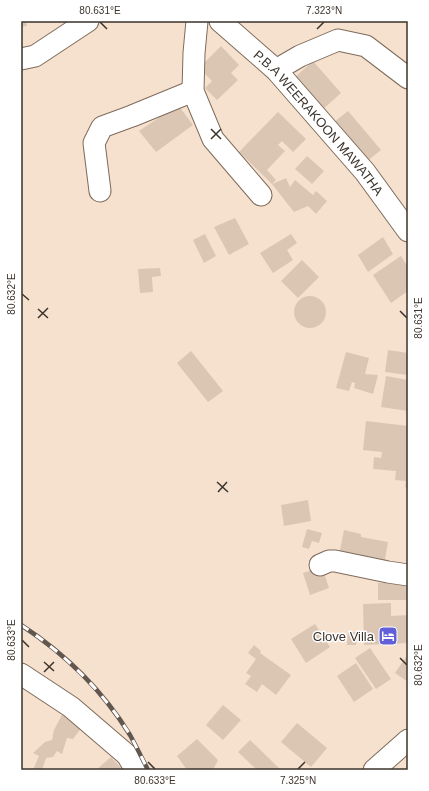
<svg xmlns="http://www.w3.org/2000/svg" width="429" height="791" font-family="Helvetica,sans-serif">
  <rect width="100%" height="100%" fill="#f6e1ce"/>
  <g fill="#dbc6b4">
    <path d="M21,21H26L27,26L21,27Z"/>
    <path d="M221,46L239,65L231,73L238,80L217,100L205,88L212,81L199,68Z"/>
    <path d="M313,61L341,93L320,112L292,80Z"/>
    <path d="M178,105L193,125L156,152L139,131Z"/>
    <path d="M348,111L381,150L366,162L333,123Z"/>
    <path d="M278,112L306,139L293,152L282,141L278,145L285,151L267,170L276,180L272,184L286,178L290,187L295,180L313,195L316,191L327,201L316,214L308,206L294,212L272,184L239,152Z"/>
    <path d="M307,156L324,171L312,184L295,169Z"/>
    <path d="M235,218L249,244L229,255L214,227Z"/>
    <path d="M205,234L216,256L204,263L193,240Z"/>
    <path d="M291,234L297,243L287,250L293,260L273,273L260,253Z"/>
    <path d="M383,237L393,254L368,272L358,255Z"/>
    <path d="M401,256L408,267V291L391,303L373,275Z"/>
    <path d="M302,260L319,277L298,298L281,281Z"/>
    <path d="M160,268L161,276L152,277L153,292L140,293L138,269Z"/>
    <circle cx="310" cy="312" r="16"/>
    <path d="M388,350L408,353V375L385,372Z"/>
    <path d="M191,351L223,391L208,402L177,363Z"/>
    <path d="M346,352L369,358L365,374L378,375L373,394L354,388L355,383L352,382L349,391L336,388Z"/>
    <path d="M386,376L408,380V411L381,407Z"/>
    <path d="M366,421L408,426V488L405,487L406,481L395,480L396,471L373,469L374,457L381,458L382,452L363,450Z"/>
    <path d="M308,500L311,521L284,526L281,505Z"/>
    <path d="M307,529L322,533L319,543L312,541L309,549L302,547Z"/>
    <path d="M344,530L361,534V537L388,542L385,559L388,560L386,570L338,560Z"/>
    <path d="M322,567L329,588L310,595L303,573Z"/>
    <rect x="378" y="583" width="30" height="17"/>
    <path d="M391,603V616L408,615V643L364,645L363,604Z"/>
    <path d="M315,624L330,647L306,663L291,639Z"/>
    <path d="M348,632H357L356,645H347Z"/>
    <path d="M254,645L261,651L260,653L291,675L276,695L262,684L257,692L245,684L251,676L246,673L256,659L248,653Z"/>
    <path d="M370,648L391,679L376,689L355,658Z"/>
    <path d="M408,654V682L395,673Z"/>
    <path d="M356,663L373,689L354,702L337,676Z"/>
    <path d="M223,705L241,720L223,740L206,725Z"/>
    <path d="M64,711L83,726L73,739L67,738L62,754L57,751L53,757L46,758L42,770H33L39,756L33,753L45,742L52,740L54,730Z"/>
    <path d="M297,723L327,748L311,767L281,742Z"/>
    <path d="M197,739L218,760L213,770H187L177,756Z"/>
    <path d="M250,740L281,770H257L238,752Z"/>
    <path d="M111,757L123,770H96Z"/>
  </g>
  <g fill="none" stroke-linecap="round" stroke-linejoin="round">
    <defs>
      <g id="minor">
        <path d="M197,21L194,53L193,91L213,139L261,195"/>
        <path id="s1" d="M220,21L276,70L365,172L408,231"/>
        <path d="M21,59L35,56L88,21"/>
        <path d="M276,70L300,56L338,40L366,46L408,78"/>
        <path d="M100,191L94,143L102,127L132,116L193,91"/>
        <path d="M320,565L329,561H335L388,572L408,575"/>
        <path d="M21,674L71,707L127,755L136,770"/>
        <path d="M374,770L408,740"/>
      </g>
    </defs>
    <use href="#minor" stroke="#7e6b5b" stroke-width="23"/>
    <use href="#minor" stroke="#fff" stroke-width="21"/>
    <defs>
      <path id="rail" d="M21,625C64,653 103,691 130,735C136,746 142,758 148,770"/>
    </defs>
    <use href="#rail" stroke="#62574e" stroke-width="4.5"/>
    <use href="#rail" stroke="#fff" stroke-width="3" stroke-dasharray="9" stroke-linecap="butt"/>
  </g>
  <path fill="none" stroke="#3b332c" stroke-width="1.5" d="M100,22L107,29M317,29L324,22M211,129L221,139M211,139L221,129M22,294L29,300M38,309L48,318M400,311L407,318M38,318L48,308M217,482L228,492M218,492L227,482M22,640L29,647M400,658L407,665M44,662L54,671M44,672L54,662M148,762L155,769M298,769L305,762"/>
  <defs>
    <symbol id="hotel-square" viewBox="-11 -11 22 22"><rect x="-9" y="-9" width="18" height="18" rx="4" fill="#6160d9" stroke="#fff"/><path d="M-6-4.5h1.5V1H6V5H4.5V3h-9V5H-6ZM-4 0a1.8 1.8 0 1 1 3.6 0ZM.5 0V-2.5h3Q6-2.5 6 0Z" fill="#fff"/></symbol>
  </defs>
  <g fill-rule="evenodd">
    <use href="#hotel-square" x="377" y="625" width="22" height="22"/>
  </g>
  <g text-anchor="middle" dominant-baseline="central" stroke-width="3" stroke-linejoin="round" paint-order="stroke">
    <g font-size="13" fill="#3b332c" stroke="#fff">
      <text stroke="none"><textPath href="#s1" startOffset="142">P.B.A WEERAKOON MAWATHA</textPath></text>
    </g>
    <g font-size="13" fill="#3b332c" stroke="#fff" text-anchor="end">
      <text x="374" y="636">Clove Villa</text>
    </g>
  </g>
  <rect width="429" height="791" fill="none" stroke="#ffffff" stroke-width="44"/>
  <rect x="22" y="22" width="385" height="747" fill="none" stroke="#3b332c" stroke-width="1.5"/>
  <g font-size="10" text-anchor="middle" fill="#3b332c">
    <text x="100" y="14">80.631°E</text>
    <text x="324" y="14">7.323°N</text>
    <text transform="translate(11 294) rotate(-90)" y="4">80.632°E</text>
    <text transform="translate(418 318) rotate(-90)" y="4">80.631°E</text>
    <text transform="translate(11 640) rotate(-90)" y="4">80.633°E</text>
    <text transform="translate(418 665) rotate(-90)" y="4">80.632°E</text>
    <text x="155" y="784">80.633°E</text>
    <text x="298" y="784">7.325°N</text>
  </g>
</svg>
